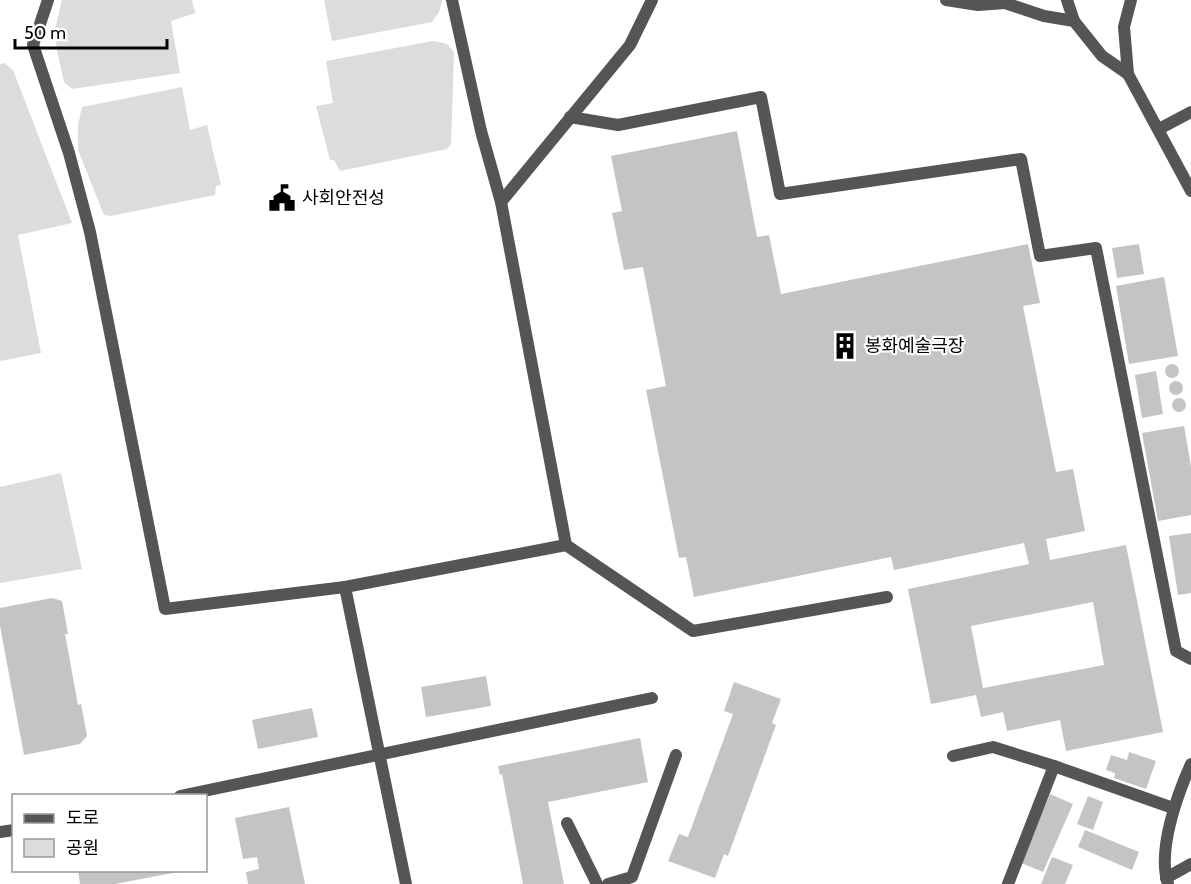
<svg xmlns="http://www.w3.org/2000/svg" width="1191" height="884" font-family="Cabin,'Noto Sans KR',sans-serif">
  <rect width="100%" height="100%" fill="#fff"/>
  <g fill="#dcdcdc">
    <path d="M62,0H192L195,13L171,21L180,73L72,89L64,82L57,51L55,29Z"/>
    <path d="M324,0H442V2L439,12L432,22L332,41Z"/>
    <path d="M433,41L447,44L454,52L451,144L447,149L340,171L334,160H330L316,106L333,103L326,61Z"/>
    <path d="M4,63L13,70L72,223L18,235L41,353L0,361V64Z"/>
    <path d="M182,87L190,130L207,125L221,185L216,186L215,195L111,216L104,215L78,150V125L82,107Z"/>
    <path d="M61,473L82,569L0,583V487Z"/>
  </g>
  <g fill="#c4c4c4" fill-rule="evenodd">
    <path d="M737,131L757,237L769,235L781,294L1028,244L1040,303L1023,306L1056,472L1073,469L1085,531L1046,539L1050,560L1126,545L1163,732L1066,751L1060,720L1007,731L1003,712L981,717L976,695L931,704L908,589L1029,564L1024,543L894,570L891,557L694,597L686,557L679,558L646,390L666,386L643,267L624,270L612,213L622,211L611,156ZM1093,602L1104,665L983,688L971,626Z"/>
    <path d="M1139,244L1144,274L1117,278L1112,248Z"/>
    <path d="M1164,277L1178,356L1129,364L1116,286Z"/>
    <circle cx="1172" cy="371" r="7"/>
    <path d="M1156,371L1163,414L1142,418L1135,375Z"/>
    <circle cx="1176" cy="388" r="7"/>
    <circle cx="1179" cy="405" r="7"/>
    <path d="M1184,426L1191,466V515L1158,521L1142,433Z"/>
    <path d="M1191,533V593L1178,595L1169,536Z"/>
    <path d="M52,598L62,601L68,634H65L78,705L81,704L87,736L80,744L24,755L0,626V608Z"/>
    <path d="M486,676L491,706L426,717L421,687Z"/>
    <path d="M734,682L781,699L772,723L776,725L728,856L724,854L715,878L668,861L679,834L688,837L733,714L724,711Z"/>
    <path d="M312,708L318,737L258,749L252,720Z"/>
    <path d="M640,738L648,782L548,802L564,884H523L502,774L500,775L498,766Z"/>
    <path d="M1129,752L1156,761L1146,789L1114,778L1115,773L1106,770L1111,755L1127,760Z"/>
    <path d="M1050,794L1073,804L1043,872L1021,863Z"/>
    <path d="M1088,796L1103,802L1093,830L1077,824Z"/>
    <path d="M289,807L305,884H248L246,872L259,869L257,857L243,859L235,818Z"/>
    <path d="M1085,830L1139,852L1132,870L1078,847Z"/>
    <path d="M1052,857L1073,865L1065,884H1041Z"/>
    <path d="M78,870H178V872L115,884H80Z"/>
  </g>
  <g fill="none" stroke-linecap="round" stroke-linejoin="round">
    <g stroke="#555" stroke-width="12">
      <path d="M48,0L33,45L69,153L90,232L165,609L345,587L566,545L501,202L481,131L452,0"/>
      <path d="M946,0L978,5L1005,3"/>
      <path d="M1067,0L1074,21"/>
      <path d="M570,117L618,125L761,97L780,194L1021,159L1040,256L1096,248L1176,651L1191,659"/>
      <path d="M501,202L630,45L652,0"/>
      <path d="M566,545L693,631L887,597"/>
      <path d="M953,756L993,747L1054,766"/>
      <path d="M180,796L652,698"/>
      <path d="M567,823L597,884"/>
      <path d="M0,832L14,830"/>
      <path d="M608,884L632,877L676,755"/>
    </g>
    <g stroke="#555" stroke-width="12">
      <path d="M1004,0L1005,3L1044,16L1074,21L1102,56L1128,74"/>
      <path d="M1128,74L1124,27L1131,0"/>
      <path d="M1159,129L1191,112"/>
      <path d="M1166,878L1191,864"/>
      <path d="M1008,884L1054,766L1173,808"/>
    </g>
    <g stroke="#555" stroke-width="12">
      <path d="M1128,74L1191,191"/>
      <path d="M345,587L406,884"/>
      <path d="M1168,884C1157,851 1177,795 1191,764"/>
    </g>
  </g>
  <defs>
    <symbol id="civic-bare" viewBox="-9 -9 18 18"><path d="M-.6-6.5H3V-4.5H.6V-3L4-1V1h2V6H-6V1h2V-1L-.6-3ZM-1.2 2.5V6h2.4V2.5Z" fill="#000" stroke="#fff" stroke-width="2.5" paint-order="stroke"/></symbol>
    <symbol id="building-bare" viewBox="-9 -9 18 18"><path d="M-4-6H4V6H1V3H-1V6H-4ZM-2.5-4.3h1.7v1.8h-1.7ZM.8-4.3h1.7v1.8H.8ZM-2.5-1h1.7V.8h-1.7ZM.8-1h1.7V.8H.8Z" fill="#000" stroke="#fff" stroke-width="2.5" paint-order="stroke"/></symbol>
  </defs>
  <g fill-rule="evenodd">
    <use href="#civic-bare" x="263" y="179" width="38" height="38"/>
    <use href="#building-bare" x="826" y="327" width="38" height="38"/>
  </g>
  <g text-anchor="middle" dominant-baseline="central" stroke-width="4.5" stroke-linejoin="round" paint-order="stroke">
    <g font-size="18" fill="#000" stroke="#fff" text-anchor="start">
      <text x="302" y="198">사회안전성</text>
      <text x="865" y="346">봉화예술극장</text>
    </g>
  </g>
  <rect x="12" y="794" width="195" height="78" fill="#ffffff" stroke="#999999" stroke-width="1.5"/>
  <rect x="24" y="814" width="30" height="9" fill="#555555" stroke="#999999" stroke-width="1.5"/>
  <text x="66" y="824" font-size="18" fill="#000000">도로</text>
  <rect x="24" y="839" width="30" height="18" fill="#dcdcdc" stroke="#999999" stroke-width="1.5"/>
  <text x="66" y="854" font-size="18" fill="#000000">공원</text>
  <path d="M15 39v9h152v-9" fill="none" stroke="#000000" stroke-width="3"/>
  <text x="24" y="39" font-size="18" fill="#000000" stroke="#ffffff" stroke-width="4.5" paint-order="stroke">50 m</text>
</svg>
